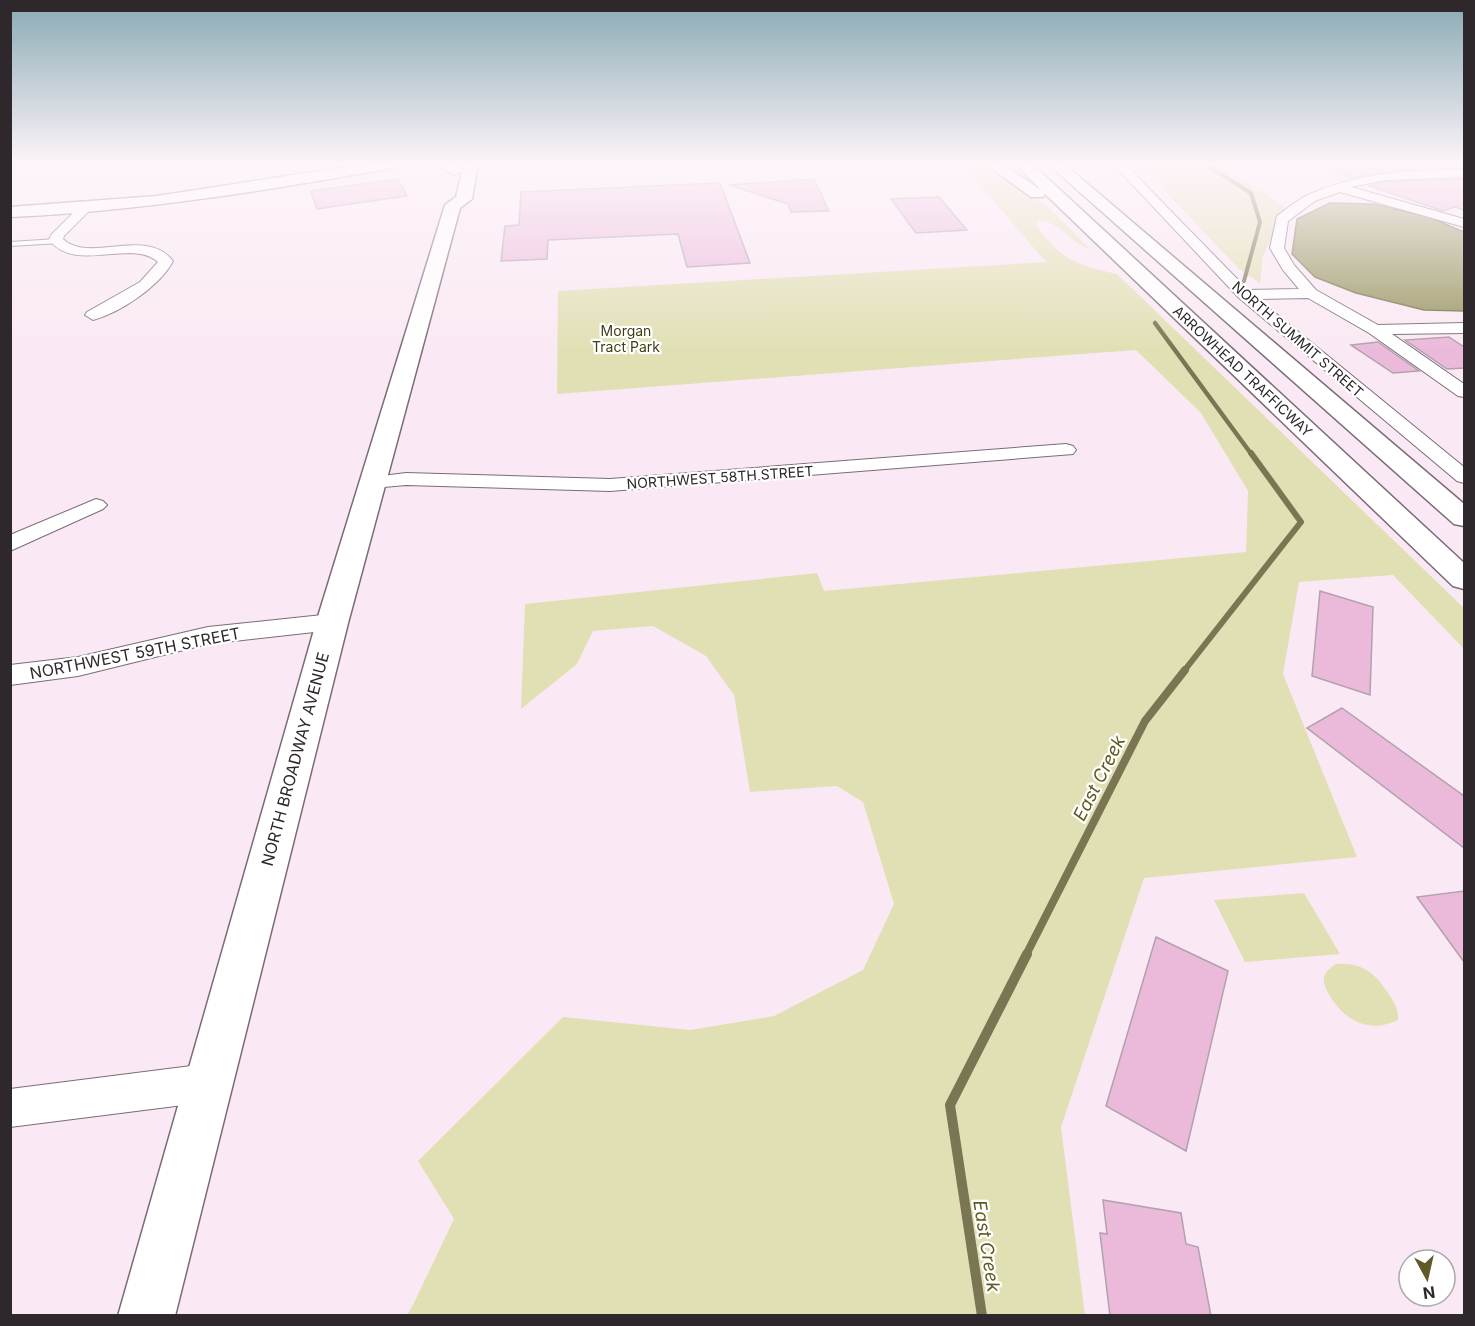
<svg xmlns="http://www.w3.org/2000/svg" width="1475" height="1326" font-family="Inter,sans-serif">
  <rect width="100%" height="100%" fill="#fae9f4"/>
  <g fill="#e1e0b5">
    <path d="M961,163H984L1050,209L1090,249C1069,243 1061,221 1038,221L1036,225C1061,260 1076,265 1117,274L1464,608V649L1393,575L1299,582L1283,674L1357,857L1144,878L1061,1127L1085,1315L406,1316L412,1307L454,1219L418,1161L563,1017L690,1030L774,1016L863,970L894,904L863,802L837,786L750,792L734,695L706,656L653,626L593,631L577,664L521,709L525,604L817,573L824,591L1246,552L1248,491L1201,413L1136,350L557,394L558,291L1046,262Z"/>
    <path d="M1149,163H1249L1220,165L1285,207L1263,256L1260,283L1239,269L1140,165Z"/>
    <path d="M1304,893L1340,954L1245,962L1214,900Z"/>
    <path d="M1336,964C1362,962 1375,973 1388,993C1394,1002 1399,1009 1398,1020C1370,1034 1345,1021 1330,996C1327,991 1323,984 1324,978C1325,971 1331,968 1336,964Z"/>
  </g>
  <path fill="#9a9864" stroke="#7a7653" stroke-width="1.5" d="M1330,203L1373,204L1429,217L1464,232V311L1424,310L1356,293L1315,277L1292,254L1297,219Z"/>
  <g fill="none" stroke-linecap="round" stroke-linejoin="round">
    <path stroke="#7a7653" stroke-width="4" d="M1203,163L1251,193L1260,222L1244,281"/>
    <path stroke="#7a7653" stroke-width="4.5" d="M1155,323L1252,455"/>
    <path stroke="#7a7653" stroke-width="6" d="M1184,671L1301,522L1251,453"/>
    <path stroke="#7a7653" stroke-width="8" d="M1026,955L1145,721L1185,670"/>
    <path stroke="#7a7653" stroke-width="10" d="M982,1316L950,1105L1027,954"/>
  </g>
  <g fill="#ebbadb" stroke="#b1a1ac" stroke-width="1.5">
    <path d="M1317,163H1456L1464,166V168L1404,170L1351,178L1317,165Z"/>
    <path d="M398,179L407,196L317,209L311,191Z"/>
    <path d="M814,179L829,211L791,212L788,204L729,185Z"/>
    <path d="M1464,179V210L1455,207L1443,211L1369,186L1386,182Z"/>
    <path d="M720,183L750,263L687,267L678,234L548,240L547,259L501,261L505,226L519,225L521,192Z"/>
    <path d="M939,197L967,230L916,233L891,199Z"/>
    <path d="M1449,337L1464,347V368L1447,369L1405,340Z"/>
    <path d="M1378,342L1419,371L1393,373L1351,345Z"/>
    <path d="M1320,591L1373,607L1370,695L1312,676Z"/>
    <path d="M1342,708L1464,796V848L1307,728Z"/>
    <path d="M1464,891V962L1417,897Z"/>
    <path d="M1156,937L1228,971L1186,1151L1106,1106Z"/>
    <path d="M1103,1200L1181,1213L1186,1244L1198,1247L1211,1316H1110L1100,1233L1107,1234Z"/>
  </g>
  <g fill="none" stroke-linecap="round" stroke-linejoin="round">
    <defs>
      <path id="service" d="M57,239L61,241L60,243L10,246V242Z"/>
      <g id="minor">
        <path d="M1112,163H1124L1248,290L1299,289L1283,270L1270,248L1277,216C1287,209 1297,200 1308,195C1358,172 1411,170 1464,170V177L1386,180L1351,187L1464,219V227L1340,192L1315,201L1288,221L1284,248L1294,265L1316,290L1378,325L1464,323V333L1392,334L1464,384V397L1458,396L1369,333L1308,298L1258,299L1464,467V483L1457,481L1239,298Z"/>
        <path d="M84,206L90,210L64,236L63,239C89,264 146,226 173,261C160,286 120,313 93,320L85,315L87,312L140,282L158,262C132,238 76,274 49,240L51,235L79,207Z"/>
        <path d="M1066,444L1073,446L1076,450L1073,454L610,491L406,485L373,488L366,486L363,482L366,478L406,473L610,479Z"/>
        <path d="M96,499L103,501L107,505L103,509L10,551V535Z"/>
        <path d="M332,614L341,617L344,623L341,629L208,644L78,676L10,685V665L78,657L208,627Z"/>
        <path d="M207,1064L220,1070L226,1083L220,1096L207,1102L10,1127V1089Z"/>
      </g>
      <path id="tertiary" d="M464,163H478L472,199L460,208L348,623L175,1316H118L316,623L445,205L456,197Z"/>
      <g id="secondary">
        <path d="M371,163H405L398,167C269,190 141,211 10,217V207L157,196Z"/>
        <path d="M435,163H453L463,170L455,175Z"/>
      </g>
      <g id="motorway">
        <path d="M984,163H1001L1041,190L1015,163H1031L1464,563V589L1453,586L1043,192L1045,194L1043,197H1031Z"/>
        <path d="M1047,163H1063L1464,504V526L1454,524Z"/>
      </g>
    </defs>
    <use href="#service" stroke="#7a6c76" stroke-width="2"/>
    <use href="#minor" stroke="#7a6c76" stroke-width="2"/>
    <use href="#tertiary" stroke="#7a6c76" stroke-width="3"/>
    <use href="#secondary" stroke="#7a6c76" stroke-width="3"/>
    <use href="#motorway" stroke="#7a6c76" stroke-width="3"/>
    <use href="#service" fill="#fff" fill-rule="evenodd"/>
    <use href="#minor" fill="#fff" fill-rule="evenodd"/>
    <use href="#tertiary" fill="#fff" fill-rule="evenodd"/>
    <use href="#secondary" fill="#fff" fill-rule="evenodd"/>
    <use href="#motorway" fill="#fff" fill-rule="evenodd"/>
  </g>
  <linearGradient id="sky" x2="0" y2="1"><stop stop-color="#89a9b3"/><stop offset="0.47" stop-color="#fdf5fa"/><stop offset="1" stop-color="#fdf5fa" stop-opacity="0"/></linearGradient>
  <rect width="1475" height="349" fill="url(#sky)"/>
  <g text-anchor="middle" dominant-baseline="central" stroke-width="4.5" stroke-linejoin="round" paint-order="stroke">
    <g font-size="14" fill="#403e14" stroke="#fff">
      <text x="626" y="330">Morgan<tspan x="626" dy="16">Tract Park</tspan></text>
    </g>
    <g font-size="14" fill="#2e272c" stroke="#fff">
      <text transform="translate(1298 339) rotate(41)">NORTH SUMMIT STREET</text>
      <text transform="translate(1243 371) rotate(43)">ARROWHEAD TRAFFICWAY</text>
      <text transform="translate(720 477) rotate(-4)">NORTHWEST 58TH STREET</text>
    </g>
    <g font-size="16" fill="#2e272c" stroke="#fff">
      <text transform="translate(135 653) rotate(-11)">NORTHWEST 59TH STREET</text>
      <text transform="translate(295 759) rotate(-75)">NORTH BROADWAY AVENUE</text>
    </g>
    <g font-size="18" font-style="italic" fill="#5d5a1d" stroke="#fff">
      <text transform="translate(1099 778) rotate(-63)">East Creek</text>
      <text transform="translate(987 1246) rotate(81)">East Creek</text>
    </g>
  </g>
  <rect width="1475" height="1326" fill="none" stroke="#2e272c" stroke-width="24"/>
  <g transform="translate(1427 1278) rotate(172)"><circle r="28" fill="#ffffff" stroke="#aba9ab" stroke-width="1.5"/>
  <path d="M0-4.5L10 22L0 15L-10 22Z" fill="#5e5b28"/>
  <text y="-9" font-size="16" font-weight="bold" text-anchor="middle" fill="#2e272c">N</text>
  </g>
</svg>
